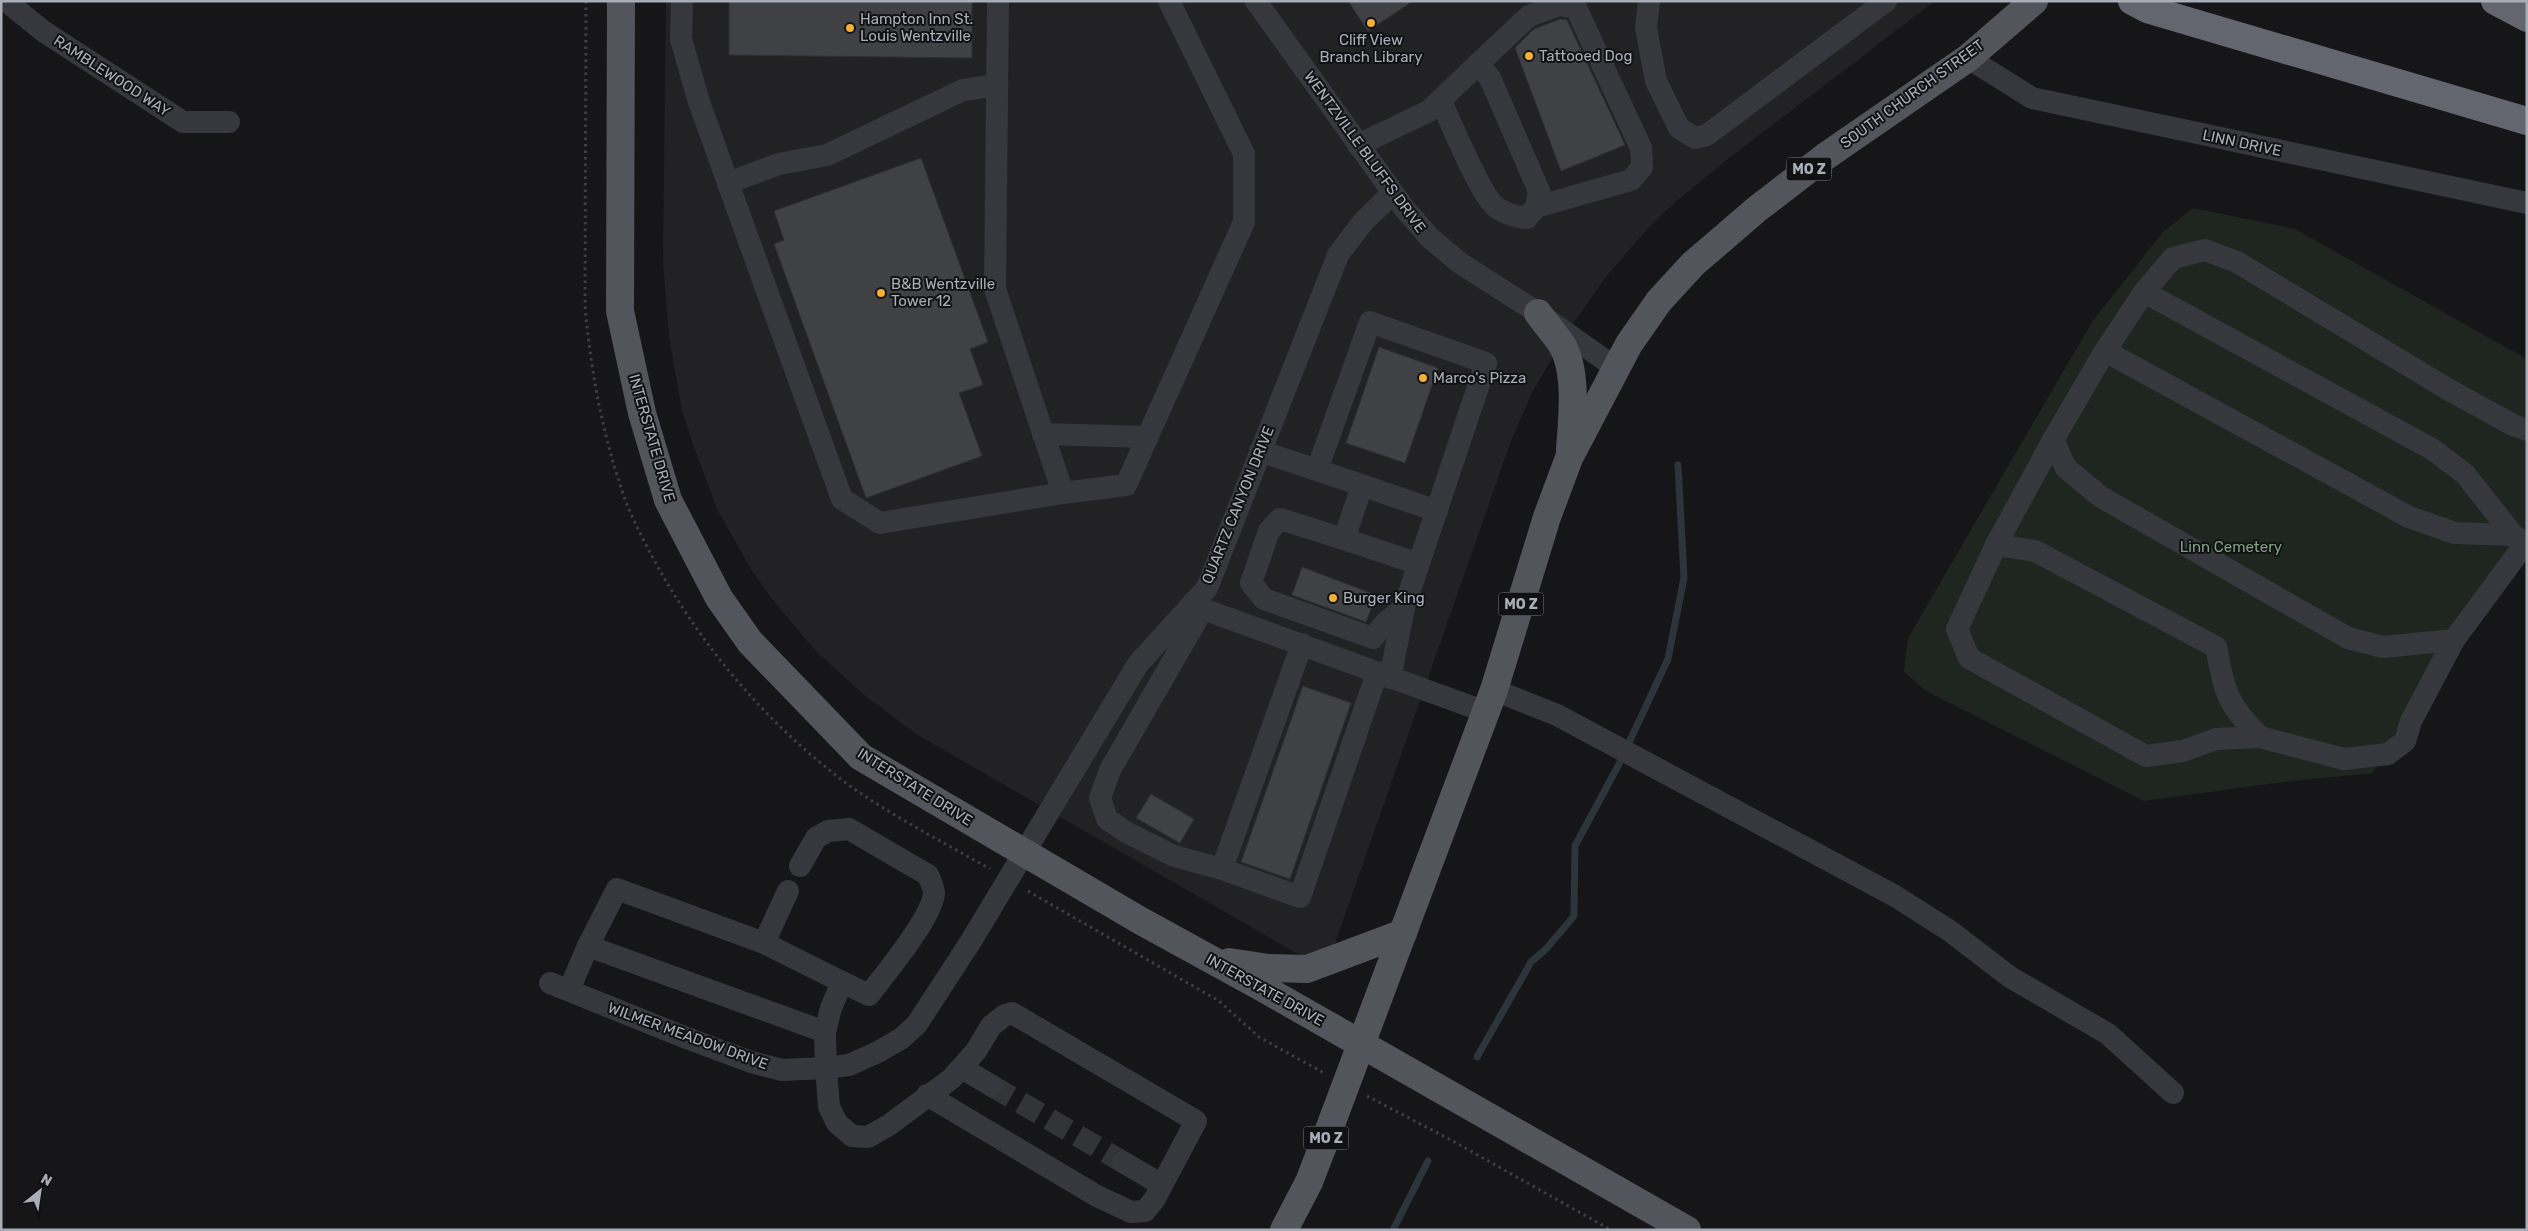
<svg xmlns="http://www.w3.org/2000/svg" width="2528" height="1231" font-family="Rubik,sans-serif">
  <rect width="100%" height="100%" fill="#161618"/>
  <path fill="#222225" d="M666,1H1935L1724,162L1673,204L1649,227L1605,278L1566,334L1532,393L1511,441L1333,949L1310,961L916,734L864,695L815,650L772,599L752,571L718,511L693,445L682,410L669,337L663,261Z"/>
  <path fill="#1e261f" d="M2193,208L2295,229L2527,359V528L2463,612L2373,773L2283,782L2144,801L1926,691L1904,672L1908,638L2092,322L2163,232Z"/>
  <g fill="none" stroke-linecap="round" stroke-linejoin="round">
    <g stroke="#2c353c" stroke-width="7">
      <path d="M1477,1057L1531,962L1546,949L1574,916L1575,846L1619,764L1668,659L1684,578L1678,465"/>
      <path d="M1393,1230L1428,1161"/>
    </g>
  </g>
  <g fill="#404145" stroke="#303034">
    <path d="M729,1H972V58L729,55Z"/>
    <path d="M1348,1H1413L1368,31Z"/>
    <path d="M1560,19L1567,20L1625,145L1561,171L1515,48L1534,29Z"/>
    <path d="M921,158L988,342L970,349L983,385L959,393L982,456L866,498L774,244L784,240L774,211Z"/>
    <path d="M1379,347L1438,368L1405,463L1346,443Z"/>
    <path d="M1302,567L1376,595L1366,622L1292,595Z"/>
    <path d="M1303,686L1351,703L1290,879L1241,862Z"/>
    <path d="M1151,794L1194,819L1180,843L1136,818Z"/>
  </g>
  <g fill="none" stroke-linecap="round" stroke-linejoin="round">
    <path stroke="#333438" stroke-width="22" stroke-dasharray="22 11" stroke-linecap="butt" d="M992,1086L1123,1162"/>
    <g stroke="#3d3f44" stroke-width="3" stroke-dasharray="2.5 4" stroke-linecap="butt">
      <path d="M586,1L585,306C591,373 603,438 626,502C636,527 650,553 663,576C711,658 773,729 850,786C894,817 943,842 990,869"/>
      <path d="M1028,891L1219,1001L1259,1037L1324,1073"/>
      <path d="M1367,1096L1451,1140L1611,1230"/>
    </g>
    <g stroke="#37383d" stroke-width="22">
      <path d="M6,1L43,31L183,122H229"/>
      <path d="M682,1L681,39L699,102L728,183"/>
      <path d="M998,1L995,289L1063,493L1126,485L1244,222V154L1169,1"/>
      <path d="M1256,1L1404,208L1430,238L1460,263L1538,313L1616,368"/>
      <path d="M1649,1L1646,28L1656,81L1679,128L1695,138L1707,135L1886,1"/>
      <path d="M1968,58L2032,98L2527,203"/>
      <path d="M1478,64L1529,16L1559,5L1576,8L1641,148L1642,167L1631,180L1536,207"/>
      <path d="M997,85L963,90L827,155L779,164L728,183L842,499L880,523L1063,493"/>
      <path d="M1358,145L1429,111L1478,64L1490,78L1539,191L1536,207L1527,218C1517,217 1506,214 1497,208C1481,197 1451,123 1441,101"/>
      <path d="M2144,292L2432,449L2465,474L2513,535"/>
      <path d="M2105,351L2409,517L2455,533L2513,535L2525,543"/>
      <path d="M2527,430L2513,425L2451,391L2237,262L2205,250L2173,258L2144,292L2105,351L2053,440L1996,545L1957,629L1969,658L2146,756L2183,751L2216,739L2260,737L2344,759L2388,754L2405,741L2411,721L2454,640L2527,541"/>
      <path d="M1043,434L1148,437"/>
      <path d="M2053,440L2066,468L2101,497L2348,638L2383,647L2454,640"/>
      <path d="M1260,451L1317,470L1370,322L1486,363L1404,608L1390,678"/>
      <path d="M1317,470L1437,511"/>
      <path d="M1362,486L1344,539L1419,564"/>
      <path d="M1344,539L1280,519L1269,531L1251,583L1264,599L1373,638L1386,622L1404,608"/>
      <path d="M1996,545L2035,551L2216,647C2225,692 2226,703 2260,737"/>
      <path d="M1192,605L1486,712"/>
      <path d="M1203,609L1110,770L1100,798L1107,819L1126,832L1174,856L1222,869"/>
      <path d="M1302,644L1222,869L1300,897L1377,673"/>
      <path d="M1494,690L1557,715L1895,896L1950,931L2010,977L2108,1034L2173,1093"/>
      <path d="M800,866L816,838L828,831L849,829L928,875C930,880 934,888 934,893C932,918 885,974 869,995L842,982L831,1008L825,1032L826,1068L829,1107L837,1123L852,1136L868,1137L889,1125L951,1079L976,1051L991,1026L1005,1015L1012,1013L1196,1121L1154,1200L1145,1211L1131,1212L1097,1196L927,1095"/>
      <path d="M764,943L788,891"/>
      <path d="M550,983L684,1037L751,1062L782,1070L826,1068L849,1065L878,1052L902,1038L917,1024L971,941L1138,664L1207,588L1338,255L1363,222L1393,193"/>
      <path d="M569,990L588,946"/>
      <path d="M825,1032L588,946L617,889L764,943L842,982"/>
      <path d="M962,1068L992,1086"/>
      <path d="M1123,1162L1162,1185"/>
    </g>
    <g stroke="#53555c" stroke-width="28">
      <path d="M621,1L620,311L642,413L668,500L719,598L750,642L861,757L1141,921L1263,988L1687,1230"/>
      <path d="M1538,313C1546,324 1555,334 1562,345C1578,372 1572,420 1570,450"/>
      <path d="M1229,962L1269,968L1307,969L1403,933"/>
      <path d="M1284,1230L1309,1182L1324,1143L1494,690L1547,517L1569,458L1629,344L1659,301L1693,264L1757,209L1826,156L1968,58L2034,1"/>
    </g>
    <g stroke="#63666e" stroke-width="28">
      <path d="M2132,1L2147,9L2527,121"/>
      <path d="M2495,1L2527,18"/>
    </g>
  </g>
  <g fill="#f2b134" stroke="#111113" stroke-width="2">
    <circle cx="1371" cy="23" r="5"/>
    <circle cx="850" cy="28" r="5"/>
    <circle cx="1529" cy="56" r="5"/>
    <circle cx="881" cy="293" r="5"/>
    <circle cx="1423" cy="378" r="5"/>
    <circle cx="1333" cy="598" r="5"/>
  </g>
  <g text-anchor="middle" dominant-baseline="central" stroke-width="4" stroke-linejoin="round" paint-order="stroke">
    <g fill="#111113" stroke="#7b7e86" stroke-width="1">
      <rect x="1786.5" y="157.5" width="45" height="23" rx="4"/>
      <rect x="1498.5" y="592.5" width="45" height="23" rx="4"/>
      <rect x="1303.5" y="1126.5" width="45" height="23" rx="4"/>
    </g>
    <g font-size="14" font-weight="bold" fill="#a8adb8">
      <text x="1809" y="169">MO Z</text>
      <text x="1521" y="604">MO Z</text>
      <text x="1326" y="1138">MO Z</text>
    </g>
    <g font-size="15" fill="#a8adb8" stroke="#111113" text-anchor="start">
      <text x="860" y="19">Hampton Inn St.<tspan x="860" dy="17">Louis Wentzville</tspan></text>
      <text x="1371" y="40" text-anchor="middle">Cliff View<tspan x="1371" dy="17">Branch Library</tspan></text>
      <text x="1539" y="56">Tattooed Dog</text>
      <text x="891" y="284">B&amp;B Wentzville<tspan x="891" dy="17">Tower 12</tspan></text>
      <text x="1433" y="378">Marco's Pizza</text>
      <text x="1343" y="598">Burger King</text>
    </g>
    <g font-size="15" fill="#a8adb8" stroke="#111113">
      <text transform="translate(112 76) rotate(33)">RAMBLEWOOD WAY</text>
      <text transform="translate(1912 94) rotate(-36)">SOUTH CHURCH STREET</text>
      <text transform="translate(2242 143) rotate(12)">LINN DRIVE</text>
      <text transform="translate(1365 152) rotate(54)">WENTZVILLE BLUFFS DRIVE</text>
      <text transform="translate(652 438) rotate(74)">INTERSTATE DRIVE</text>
      <text transform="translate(1238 505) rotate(-68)">QUARTZ CANYON DRIVE</text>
      <text transform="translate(915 787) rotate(32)">INTERSTATE DRIVE</text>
      <text transform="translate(1265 990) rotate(29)">INTERSTATE DRIVE</text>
      <text transform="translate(688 1036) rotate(20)">WILMER MEADOW DRIVE</text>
    </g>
    <g font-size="15" fill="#7fa381" stroke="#111113">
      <text x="2231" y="547">Linn Cemetery</text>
    </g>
  </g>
  <rect width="2528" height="1231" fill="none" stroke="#a8adb8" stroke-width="5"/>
  <g transform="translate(40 1191) rotate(30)" stroke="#111113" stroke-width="4" paint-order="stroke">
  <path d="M0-4L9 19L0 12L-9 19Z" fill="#a8adb8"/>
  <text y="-8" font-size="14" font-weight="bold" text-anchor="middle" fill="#a8adb8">N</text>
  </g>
</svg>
